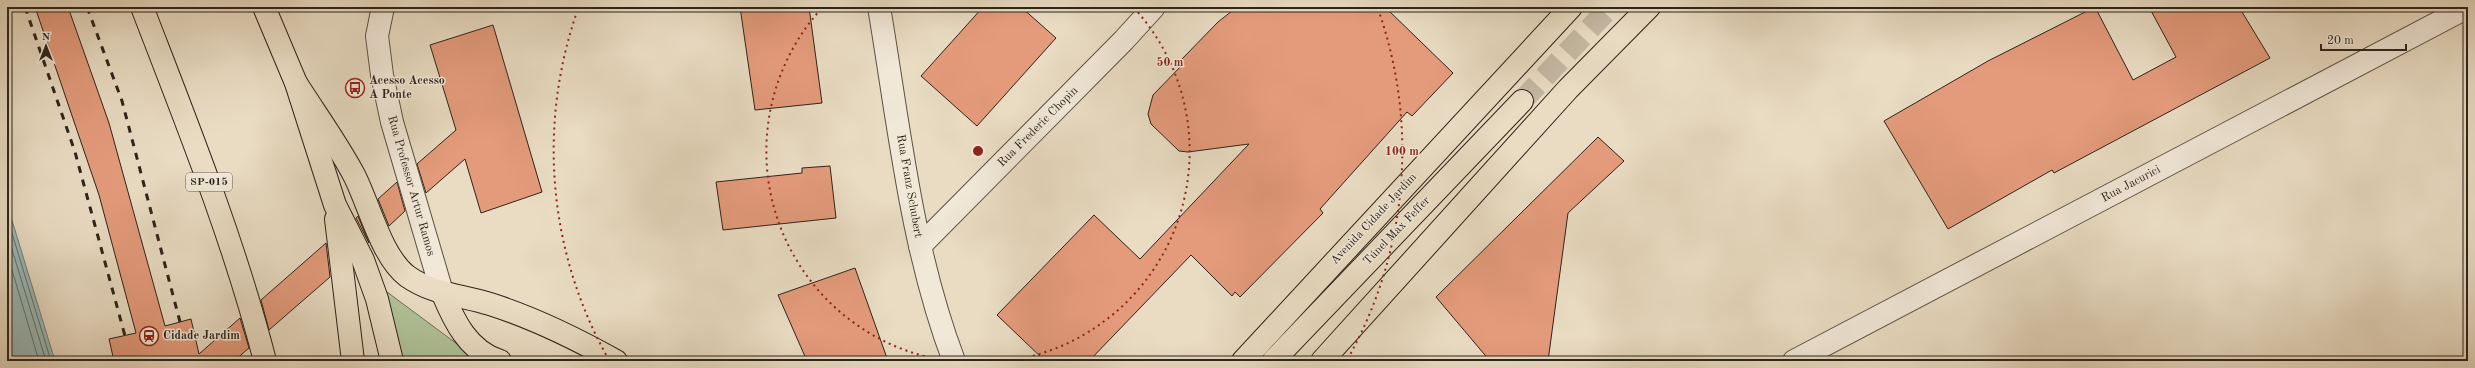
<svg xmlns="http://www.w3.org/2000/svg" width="2475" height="368" font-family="'Old Standard TT',serif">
  <rect width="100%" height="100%" fill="#e9dcc3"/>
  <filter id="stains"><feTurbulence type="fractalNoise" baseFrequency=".005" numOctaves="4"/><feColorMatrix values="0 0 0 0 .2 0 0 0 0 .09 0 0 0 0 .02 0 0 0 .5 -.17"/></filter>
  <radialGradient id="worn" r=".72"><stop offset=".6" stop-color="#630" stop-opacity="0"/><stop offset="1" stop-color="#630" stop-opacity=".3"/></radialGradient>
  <path fill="#b0c298" stroke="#6e7359" d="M383,289L480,361H398Z"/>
  <path fill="#99baba" stroke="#6d7e7a" d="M7,204L55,361H7Z"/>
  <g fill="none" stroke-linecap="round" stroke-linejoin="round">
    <g stroke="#626f6a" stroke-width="1">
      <path d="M7,217L51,361"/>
      <path d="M7,233L46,361"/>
      <path d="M7,253L39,361"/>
    </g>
  </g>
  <g fill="#e49b7c" stroke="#2c241a">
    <path d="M35,7H68L109,123L165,326L191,319L199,354L240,318L249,348L234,361H114L109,339L136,333L99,195Z"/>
    <path d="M740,7H809L822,103L755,110Z"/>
    <path d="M983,7H1021L1056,38L977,126L921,76Z"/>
    <path d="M1237,7H1385L1453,73L1412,116L1407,112L1320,209L1323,213L1240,297L1235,292L1232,296L1191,255L1089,361H1045L997,315L1094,215L1140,259L1249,144L1188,152L1179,151L1151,124L1148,114L1153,95L1183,64L1181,60L1218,22Z"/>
    <path d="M2095,7L2133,80L2176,57L2149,7H2239L2270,58L2054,173L2052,170L1948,229L1884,121L1988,61Z"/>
    <path d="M493,25L542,192L481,213L465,159L426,193L417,164L456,130L430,45Z"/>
    <path d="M1598,137L1624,161L1568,213L1548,361H1490L1436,297Z"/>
    <path d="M830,166L836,218L723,230L716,182L802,173V168Z"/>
    <path d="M397,182L405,211L389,226L378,199Z"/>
    <path d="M358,216L369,243L356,218Z"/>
    <path d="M326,243L330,277L269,330L261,300Z"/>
    <path d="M855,268L888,361H807L778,295Z"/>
  </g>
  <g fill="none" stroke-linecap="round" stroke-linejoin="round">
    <path stroke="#c3b7a1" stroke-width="22" stroke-dasharray="22 11" stroke-linecap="butt" d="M1522,101L1610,7"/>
    <defs>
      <g id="minor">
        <path d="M879,7C899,125 911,248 954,361"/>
        <path d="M920,246L1124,40L1154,7"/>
        <path d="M1794,361L2468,7"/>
      </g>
      <path id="tertiary" d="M383,7L377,36L382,75L392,122L442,292"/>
      <g id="trunk">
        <path d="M264,7L296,83L335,205L363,260L377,299L392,361"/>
        <path d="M296,83C315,113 337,143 354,175C369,204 381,256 407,276C432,294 461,295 490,304C534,318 575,338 616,361"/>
        <path d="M336,219L353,361"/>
        <path d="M442,292C454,321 468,351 500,361"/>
        <path d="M1243,361L1571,7"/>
        <path d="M1273,361L1522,101"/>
        <path d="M1322,361L1568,89L1649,7"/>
      </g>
      <path id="motorway" d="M142,7C187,124 234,240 265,361"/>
    </defs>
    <use href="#minor" stroke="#5b5244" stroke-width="24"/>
    <use href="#tertiary" stroke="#5b5244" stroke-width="24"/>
    <use href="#trunk" stroke="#2c241a" stroke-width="24"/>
    <use href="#motorway" stroke="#2c241a" stroke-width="24"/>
    <use href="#minor" stroke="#f1e8d8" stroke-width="22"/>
    <use href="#tertiary" stroke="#f1e8d8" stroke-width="22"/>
    <use href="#trunk" stroke="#e9dcc3" stroke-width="22"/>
    <use href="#motorway" stroke="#e9dcc3" stroke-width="22"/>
    <g stroke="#2c241a" stroke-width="3" stroke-dasharray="7 7" stroke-linecap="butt">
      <path d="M25,7L75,152L125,336"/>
      <path d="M87,7L122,101L180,322"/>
    </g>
  </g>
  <g fill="none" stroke="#8f2418" stroke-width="2" stroke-dasharray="2 4">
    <path d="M948 361A212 212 0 0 1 822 8M1134 8A212 212 0 0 1 1008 361"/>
    <path d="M609 360A424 424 0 0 1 578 9M1378 9A424 424 0 0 1 1347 360"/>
  </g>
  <defs>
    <symbol id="bus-ring" viewBox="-11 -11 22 22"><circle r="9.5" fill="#f1e8d8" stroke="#8f2418" stroke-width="1.5"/><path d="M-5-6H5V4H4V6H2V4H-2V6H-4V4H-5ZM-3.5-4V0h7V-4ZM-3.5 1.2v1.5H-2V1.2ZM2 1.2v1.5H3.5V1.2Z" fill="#8f2418"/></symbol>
    <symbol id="station-ring" viewBox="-11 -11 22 22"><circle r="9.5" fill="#f1e8d8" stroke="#8f2418" stroke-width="1.5"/><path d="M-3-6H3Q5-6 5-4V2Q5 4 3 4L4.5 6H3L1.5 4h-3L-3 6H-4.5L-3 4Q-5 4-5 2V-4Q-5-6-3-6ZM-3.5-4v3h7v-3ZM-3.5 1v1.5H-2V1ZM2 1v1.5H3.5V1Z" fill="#8f2418"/></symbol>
  </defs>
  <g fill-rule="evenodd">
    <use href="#bus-ring" x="344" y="77" width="22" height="22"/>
    <use href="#station-ring" x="138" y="325" width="22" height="22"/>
  </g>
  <g text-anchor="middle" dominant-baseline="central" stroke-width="3" stroke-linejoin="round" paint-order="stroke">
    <rect fill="#f1e8d8" stroke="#675f53" stroke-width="1" x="186" y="173" width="46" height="18" rx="3"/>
    <g font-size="11" font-weight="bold" fill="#2c241a">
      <text x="209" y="182">SP-015</text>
    </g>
    <g font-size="12" font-weight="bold" fill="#2c241a" stroke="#f1e8d8" text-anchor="start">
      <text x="369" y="81">Acesso Acesso<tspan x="369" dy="14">A Ponte</tspan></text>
      <text x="163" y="336">Cidade Jardim</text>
    </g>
    <g font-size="12" fill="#2c241a" stroke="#f1e8d8">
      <text transform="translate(1038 127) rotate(-45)">Rua Frederic Chopin</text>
      <text transform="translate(2131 184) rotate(-28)">Rua Jacurici</text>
      <text transform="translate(411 186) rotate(74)">Rua Professor Artur Ramos</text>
      <text transform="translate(909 186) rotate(80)">Rua Franz Schubert</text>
      <text transform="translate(1374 219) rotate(-47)">Avenida Cidade Jardim</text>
      <text transform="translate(1397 231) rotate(-46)">Túnel Max Feffer</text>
    </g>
  </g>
  <circle cx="978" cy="151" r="6" fill="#8f2418" stroke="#f1e8d8" stroke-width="2"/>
  <g font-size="12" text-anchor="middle" font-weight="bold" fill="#8f2418" stroke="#f1e8d8" stroke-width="3" stroke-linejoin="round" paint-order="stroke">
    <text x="1170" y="66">50 m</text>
    <text x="1402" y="155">100 m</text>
  </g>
  <rect width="2475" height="368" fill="none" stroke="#e9dcc3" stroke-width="24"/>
  <rect x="8" y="8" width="2459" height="352" fill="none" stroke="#2c241a" stroke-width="2"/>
  <rect x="12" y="12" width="2451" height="344" fill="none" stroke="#2c241a"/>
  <g transform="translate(46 46)" stroke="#f1e8d8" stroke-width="3" paint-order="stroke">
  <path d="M0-3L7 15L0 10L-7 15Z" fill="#2c241a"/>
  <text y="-6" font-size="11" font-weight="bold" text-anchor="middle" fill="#2c241a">N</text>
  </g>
  <path d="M2321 44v6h85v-6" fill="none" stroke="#2c241a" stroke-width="2"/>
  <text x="2327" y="44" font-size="12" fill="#2c241a" stroke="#f1e8d8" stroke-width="3" paint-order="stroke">20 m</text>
  <rect width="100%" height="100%" filter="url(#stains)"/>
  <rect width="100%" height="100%" fill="url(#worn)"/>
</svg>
